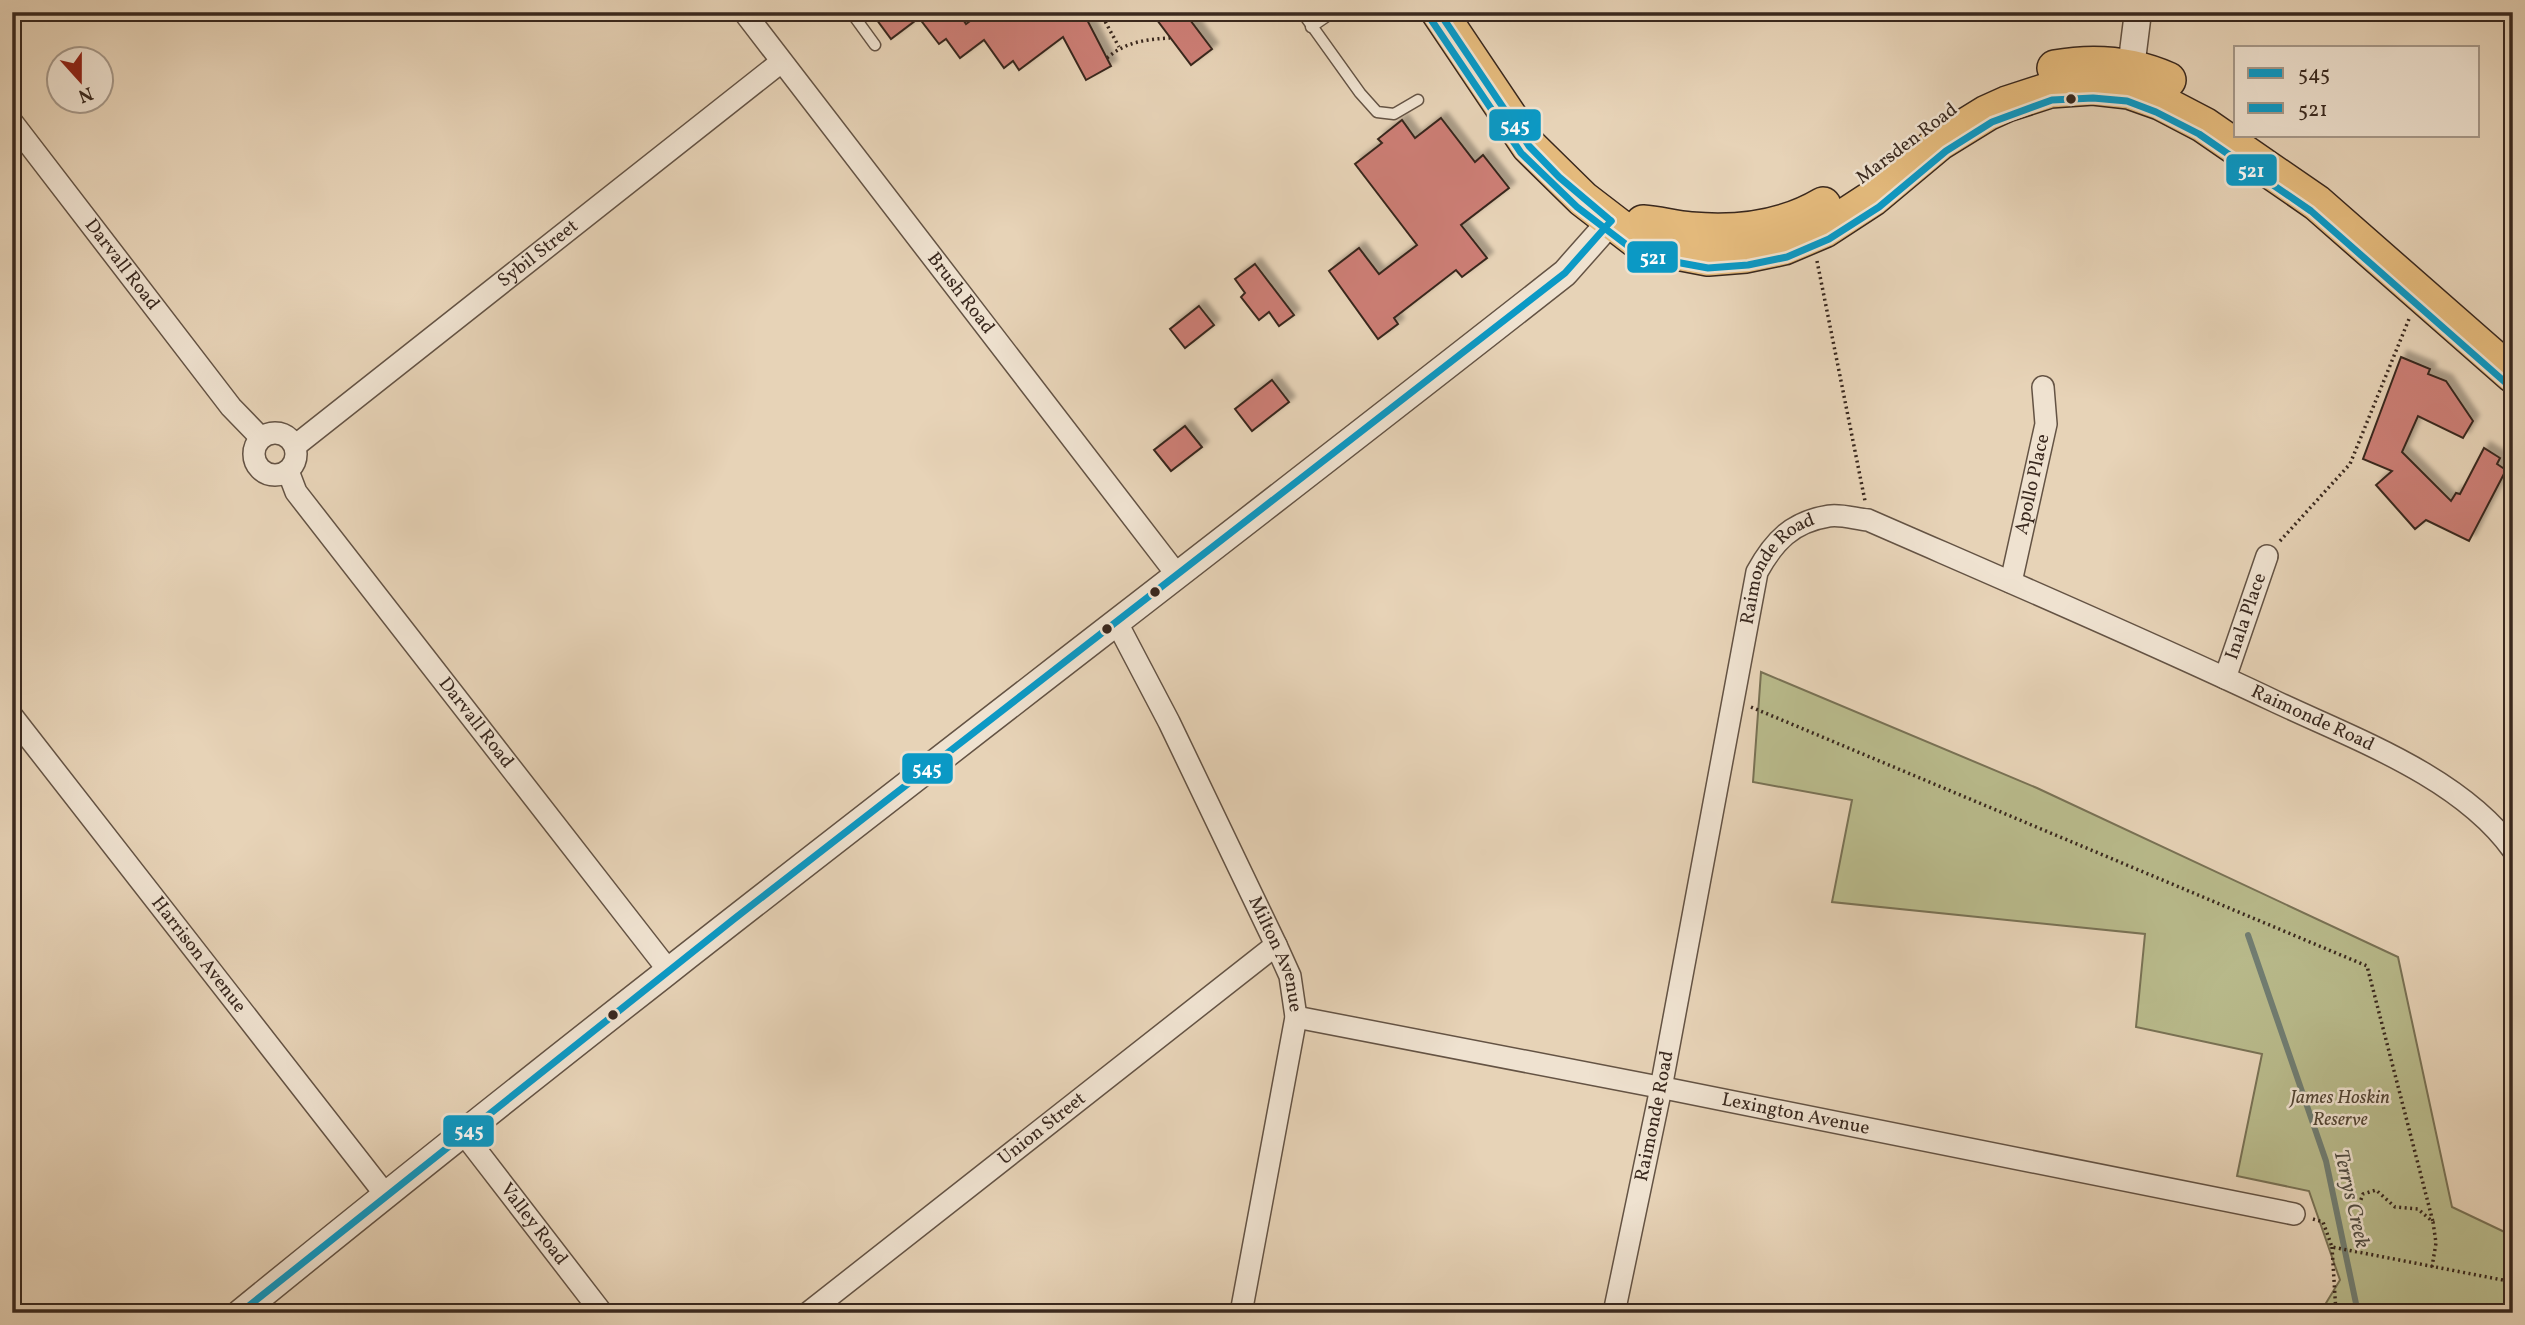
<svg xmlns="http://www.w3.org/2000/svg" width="2525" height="1325" font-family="Vollkorn,serif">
  <defs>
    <filter id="shadow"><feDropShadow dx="6" dy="-6" stdDeviation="2" flood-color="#0004"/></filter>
  </defs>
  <rect width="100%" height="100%" fill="#e7d3b7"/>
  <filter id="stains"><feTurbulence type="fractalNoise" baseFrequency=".00286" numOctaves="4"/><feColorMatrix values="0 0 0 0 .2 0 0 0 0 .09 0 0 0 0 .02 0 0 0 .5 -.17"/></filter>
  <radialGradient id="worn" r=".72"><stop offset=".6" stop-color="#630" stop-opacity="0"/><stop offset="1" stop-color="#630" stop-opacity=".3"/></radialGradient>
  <path fill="#b9bb8c" stroke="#797255" stroke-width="2" d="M1761,672L2037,788L2398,957L2452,1207L2513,1236V1313H2461L2444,1305L2436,1313H2320L2340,1280L2309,1191L2237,1176L2262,1054L2136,1027L2145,934L1832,902L1852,800L1753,782Z"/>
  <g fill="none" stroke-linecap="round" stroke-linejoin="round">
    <path stroke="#717e73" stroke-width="6" d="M2248,935L2326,1161L2358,1313"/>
  </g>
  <g fill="#cc7e75" stroke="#39281e" stroke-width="2" filter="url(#shadow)">
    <path d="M871,12H958L966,24L982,12H1083L1111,66L1086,80L1063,37L1019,70L1013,61L1004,68L984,40L960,58L946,39L939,44L919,18L891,39Z"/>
    <path d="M1151,12H1184L1212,49L1191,65Z"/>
    <path d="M1441,118L1475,162L1483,155L1509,188L1461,225L1487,258L1462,277L1456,270L1394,318L1398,324L1378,339L1329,271L1359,248L1379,274L1417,245L1355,164L1382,143L1378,139L1402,120L1415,138Z"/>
    <path d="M1255,264L1294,315L1279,326L1269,312L1259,320L1241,297L1245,293L1235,279Z"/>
    <path d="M1199,306L1214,325L1185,348L1170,329Z"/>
    <path d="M2401,357L2430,369L2428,374L2446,381L2473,421L2463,438L2418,416L2402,452L2451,501L2456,493L2460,494L2484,448L2500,458L2497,464L2506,470L2469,541L2426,520L2415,529L2376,485L2392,471L2363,459Z"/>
    <path d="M1272,380L1289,402L1252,431L1235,409Z"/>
    <path d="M1185,426L1202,447L1171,471L1154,450Z"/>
  </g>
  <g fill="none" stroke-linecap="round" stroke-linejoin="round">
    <defs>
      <g id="service">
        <path d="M851,12L875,45"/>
        <path d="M1302,12L1360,93L1377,112L1394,114L1418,100"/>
        <path d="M1311,27L1333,12"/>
      </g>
      <g id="minor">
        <path id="s1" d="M744,12L1178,576"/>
        <path id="s2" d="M12,122L231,407L261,438"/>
        <circle cx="275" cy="454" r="21"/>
        <path id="s3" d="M295,446L781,62"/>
        <path id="s4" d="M288,471L296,492L669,971"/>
        <path id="s5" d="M2011,582L2046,424L2043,387"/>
        <path id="s6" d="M1117,623L1169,722L1276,945L1290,976L1296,1017L1241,1313"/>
        <path id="s7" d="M2225,678L2267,556"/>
        <path id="s8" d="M12,716L385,1194"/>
        <path id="s9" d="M1296,1017L1674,1090L2294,1214"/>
        <path id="s10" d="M464,1134L602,1313"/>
        <path id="s11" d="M808,1313L1276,945"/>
        <path id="s12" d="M1614,1313L1661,1088L1757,572C1774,541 1792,522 1829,516C1841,514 1856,519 1868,520C2003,579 2139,637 2272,700C2352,738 2460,776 2513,850"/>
      </g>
      <g id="tertiary">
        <path d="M2131,68L2138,12"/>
        <path d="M240,1313C675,958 1124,620 1565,273L1611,221"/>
      </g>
      <g id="trunk">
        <path d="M1439,12L1529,146L1583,199L1639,242L1661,249L1708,258L1746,255L1784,247L1824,230L1873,198L1940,142L1987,113L2007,104L2050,90L2093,87L2129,91L2160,102L2204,125L2317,203L2513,375"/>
        <path d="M2055,68C2094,61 2132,64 2168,80"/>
        <path d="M1643,223C1659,224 1675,229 1691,230C1736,234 1784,228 1823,205"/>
      </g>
    </defs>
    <use href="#service" stroke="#645344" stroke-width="13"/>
    <use href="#minor" stroke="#645344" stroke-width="24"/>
    <use href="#tertiary" stroke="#645344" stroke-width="29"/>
    <use href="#trunk" stroke="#39281e" stroke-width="38"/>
    <g stroke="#39281e" stroke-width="3.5" stroke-dasharray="2 3.5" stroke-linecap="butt">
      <path d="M1100,12L1119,47"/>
      <path d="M1107,58C1125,42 1147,39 1170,38"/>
      <path d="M1817,261L1865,501"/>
      <path d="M2280,541L2350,464L2409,319"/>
      <path d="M1751,707L2367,966L2433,1222"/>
      <path d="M2359,1205L2363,1194L2376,1190L2395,1207L2418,1209L2433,1222L2436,1243L2432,1267"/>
      <path d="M2313,1219L2323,1222L2332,1247L2513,1282"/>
      <path d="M2332,1247L2336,1313"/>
    </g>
    <use href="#service" stroke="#efe2d0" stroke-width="10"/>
    <use href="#minor" stroke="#efe2d0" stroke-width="21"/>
    <use href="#tertiary" stroke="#efe2d0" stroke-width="26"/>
    <use href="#trunk" stroke="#e4ba7c" stroke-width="35"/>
    <defs>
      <g id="bus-1">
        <path d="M1439,12L1529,146L1559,177L1611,221"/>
        <path d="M240,1313L734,919L1565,273L1611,221"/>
      </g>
      <path id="bus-2" d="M1430,18L1521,153L1577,207L1636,252L1659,259L1708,268L1748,265L1787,257L1829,239L1879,207L1946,151L1992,122L2052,100L2093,98L2127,101L2156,112L2199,134L2311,211L2506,383"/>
    </defs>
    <use href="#bus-1" stroke="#efe2d0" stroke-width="12"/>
    <use href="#bus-2" stroke="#efe2d0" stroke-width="12"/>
    <use href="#bus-1" stroke="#0b99c5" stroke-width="7"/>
    <use href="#bus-2" stroke="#0b99c5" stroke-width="7"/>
  </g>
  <g fill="#39281e" stroke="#efe2d0" stroke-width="2.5">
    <circle cx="2071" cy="99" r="6"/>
    <circle cx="1155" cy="592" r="6"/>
    <circle cx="1107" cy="629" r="6"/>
    <circle cx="613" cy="1015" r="6"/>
  </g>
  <g text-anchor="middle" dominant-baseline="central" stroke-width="5" stroke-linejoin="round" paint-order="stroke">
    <g font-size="19" fill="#39281e" stroke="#efe2d0">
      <text transform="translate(1907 144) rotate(-37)">Marsden Road</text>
      <text stroke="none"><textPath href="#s3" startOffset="310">Sybil Street</textPath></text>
      <text stroke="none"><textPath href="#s2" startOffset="180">Darvall Road</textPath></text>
      <text stroke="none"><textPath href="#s1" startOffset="355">Brush Road</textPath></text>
      <text stroke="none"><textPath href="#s5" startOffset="100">Apollo Place</textPath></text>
      <text stroke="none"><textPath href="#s12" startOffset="768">Raimonde Road</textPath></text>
      <text stroke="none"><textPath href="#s7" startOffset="65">Inala Place</textPath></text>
      <text stroke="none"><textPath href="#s12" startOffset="1376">Raimonde Road</textPath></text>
      <text stroke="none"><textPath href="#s4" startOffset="315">Darvall Road</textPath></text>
      <text stroke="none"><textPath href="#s8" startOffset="303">Harrison Avenue</textPath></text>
      <text stroke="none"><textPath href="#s6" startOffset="368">Milton Avenue</textPath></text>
      <text stroke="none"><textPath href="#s9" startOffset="509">Lexington Avenue</textPath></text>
      <text stroke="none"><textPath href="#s12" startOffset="201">Raimonde Road</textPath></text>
      <text stroke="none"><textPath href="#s11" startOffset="298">Union Street</textPath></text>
      <text stroke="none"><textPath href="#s10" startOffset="114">Valley Road</textPath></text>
    </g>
    <g font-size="19" font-style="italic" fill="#534534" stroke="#efe2d0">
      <text x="2340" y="1098">James Hoskin<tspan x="2340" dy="22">Reserve</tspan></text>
    </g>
    <g font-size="21" font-style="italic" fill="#504c42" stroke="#efe2d0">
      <text transform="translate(2351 1199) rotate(77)">Terrys Creek</text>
    </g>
  </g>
  <g stroke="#efe2d0" stroke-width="2.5">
    <rect x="1488" y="108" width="54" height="34" rx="7" fill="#0b99c5"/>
    <rect x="2225" y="153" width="53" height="34" rx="7" fill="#0b99c5"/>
    <rect x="1626" y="240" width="53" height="34" rx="7" fill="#0b99c5"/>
    <rect x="901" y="752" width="53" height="33" rx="7" fill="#0b99c5"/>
    <rect x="442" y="1114" width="53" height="34" rx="7" fill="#0b99c5"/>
  </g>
  <g font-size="19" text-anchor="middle" font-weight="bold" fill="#fff">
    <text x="1515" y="132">545</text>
    <text x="2251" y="177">521</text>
    <text x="1653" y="264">521</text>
    <text x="927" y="775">545</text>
    <text x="469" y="1137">545</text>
  </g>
  <rect width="2525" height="1325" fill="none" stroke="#e7d3b7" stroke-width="42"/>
  <rect x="14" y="14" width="2497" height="1297" fill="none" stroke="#39281e" stroke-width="3.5"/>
  <rect x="21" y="21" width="2483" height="1283" fill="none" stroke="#39281e" stroke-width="2"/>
  <rect x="2234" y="46" width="245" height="91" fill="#efe2d0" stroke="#a69889" stroke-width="2"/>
  <rect x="2248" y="68" width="35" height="10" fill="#0b99c5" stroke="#a69889" stroke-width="2"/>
  <text x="2298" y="80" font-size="21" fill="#39281e">545</text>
  <rect x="2248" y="103" width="35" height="10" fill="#0b99c5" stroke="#a69889" stroke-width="2"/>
  <text x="2298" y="116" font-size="21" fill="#39281e">521</text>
  <g transform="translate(80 80) rotate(159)"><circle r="33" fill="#efe2d0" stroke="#a69889" stroke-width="2"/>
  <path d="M0-5L12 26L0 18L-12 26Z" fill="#8f2418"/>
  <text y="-10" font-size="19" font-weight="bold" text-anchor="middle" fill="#39281e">N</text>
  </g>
  <rect width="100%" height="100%" filter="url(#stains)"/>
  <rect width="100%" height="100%" fill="url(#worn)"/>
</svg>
